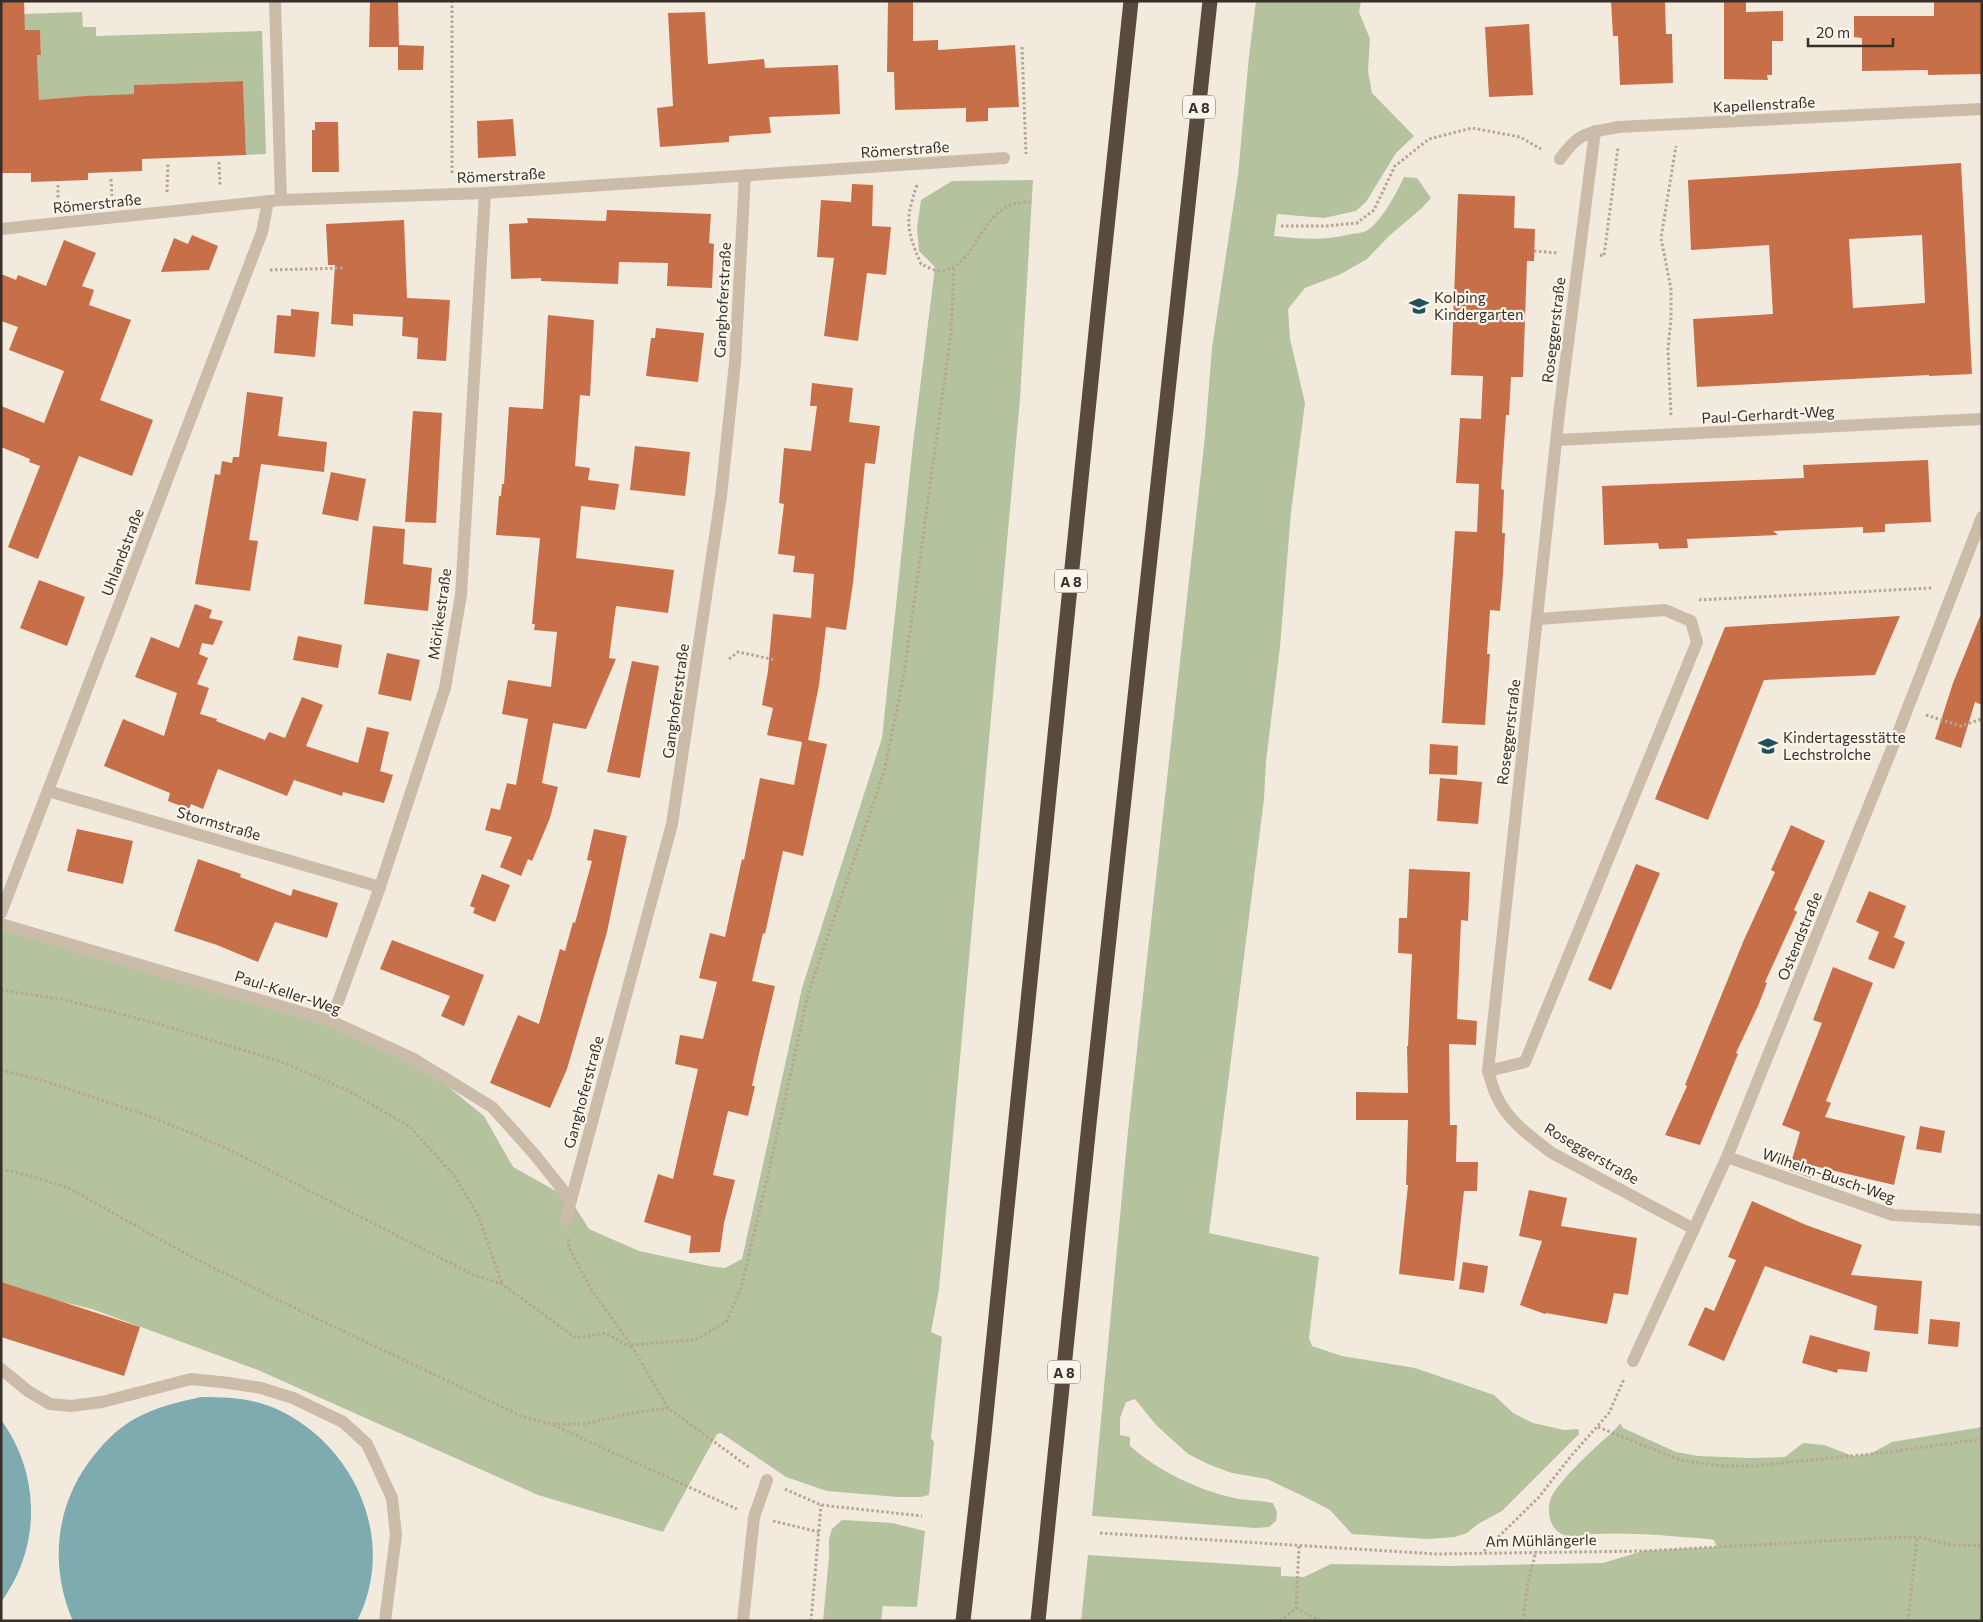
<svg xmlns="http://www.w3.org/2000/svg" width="1983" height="1622" font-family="Commissioner,sans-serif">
  <rect width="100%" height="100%" fill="#f3eade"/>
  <g fill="#b4c29e">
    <path d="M1256,1H1361L1359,12L1370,39L1368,71L1372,93L1414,136L1396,153L1366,202L1356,211L1324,218L1277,214L1274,236C1302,239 1323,241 1351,234C1356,233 1362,233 1366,231C1381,223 1397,192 1404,177L1417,178L1431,198L1422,208L1389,236L1367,259L1341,274L1305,288L1288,309L1290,339L1305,403L1291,512L1280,647L1266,761L1264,799L1209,1233L1319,1257L1309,1338L1312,1346L1342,1356L1415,1368L1494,1395L1513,1413L1533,1423L1564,1430L1578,1429L1579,1434L1502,1511L1478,1524L1467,1533L1455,1537L1427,1539L1352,1534L1330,1510L1301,1495L1267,1479L1232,1473L1210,1465L1188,1454L1156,1425L1135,1399L1126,1402L1120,1418V1435L1130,1437V1446C1158,1471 1198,1490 1234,1498C1247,1501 1260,1500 1273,1503L1277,1512L1276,1521L1269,1527L1255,1528L1092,1516L1128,1131L1205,436L1212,348L1238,175L1249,56Z"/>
    <path d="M82,12L83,27H96V36L262,31L266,154L246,155L243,81L134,85V94L78,97L79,110L39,111L37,55H41L40,30H25L24,14Z"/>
    <path d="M1033,180L1020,399L939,1289L931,1332L942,1337L931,1438L934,1442L929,1495L920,1497H898L827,1491L786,1477L721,1433L717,1434L663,1532L538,1495L258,1370L92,1309L1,1287V924L256,998L414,1059L484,1116L513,1167L570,1199L589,1229L639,1251L709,1266L725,1268L742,1259L802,988L882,738L913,444L935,267L919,251L917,228L921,200L952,181Z"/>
    <path d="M1620,1423L1623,1428L1676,1452L1698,1456L1750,1458L1785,1457L1803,1443L1824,1445L1853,1456L1870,1454L1892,1442L1982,1427V1621H1081L1088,1555L1281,1567V1576L1304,1577L1331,1564L1449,1566L1603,1563L1643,1551L1717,1547L1714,1540L1708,1539C1670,1536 1631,1532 1594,1534C1584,1535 1568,1539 1560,1533C1547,1525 1546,1504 1554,1492C1566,1475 1583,1459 1598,1445C1606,1437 1614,1432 1620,1423Z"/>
    <path d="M842,1520L892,1523L925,1531L917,1607L883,1606L881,1621H823L829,1557V1539L832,1529Z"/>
  </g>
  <g fill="#7dabb0">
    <path d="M201,1397C225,1397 250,1398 272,1407C353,1441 399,1539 357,1621H73C48,1564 56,1500 96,1453C107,1439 121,1426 136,1418C157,1407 178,1402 201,1397Z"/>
    <path d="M1,1420C36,1467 41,1531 13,1583C9,1589 6,1596 1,1602Z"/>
  </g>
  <g fill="#c76f48" fill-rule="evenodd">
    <path d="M1,1H24L25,30H40L41,55H37L39,100L86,96L134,94V85L243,81L246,155L142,159V171L88,173V180L31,182V173H1Z"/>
    <path d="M370,1H398L399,45L424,46L423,70H398V47H369Z"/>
    <path d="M888,1H913V41L938,40V50L1015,45L1019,107L988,108V121L966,122V108L895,110L894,72H887Z"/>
    <path d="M1611,1H1665L1666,34H1672L1673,83L1620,85L1618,36H1613Z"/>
    <path d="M1724,1H1746V12L1783,11V41H1772V75H1767L1768,80L1724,79Z"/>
    <path d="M1934,1H1982V74L1928,75V70L1862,71V38L1854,37V16H1934Z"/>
    <path d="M705,12L708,64L764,59L765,68L838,65L840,114L769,117L771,133L729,136V142L660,147L657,108L673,106L668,13Z"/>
    <path d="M1529,24L1533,95L1489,97L1485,27Z"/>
    <path d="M513,119L516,156L478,158L477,121Z"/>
    <path d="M315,122H338L339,172H312V130H315Z"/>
    <path d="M1961,163L1972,374L1929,376V375L1697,387L1693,319L1773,314L1769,245L1691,250L1688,180ZM1922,235L1925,303L1853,308L1849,239Z"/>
    <path d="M852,184L873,185L872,226L891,227L886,275L867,273L858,341L824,336L834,258L817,257L821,200L851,202Z"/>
    <path d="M1458,194L1515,196L1514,228L1535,229L1534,261H1527L1523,377H1511L1509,415H1506L1501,489L1504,490L1502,533H1505L1503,575L1500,611L1490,610L1487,654H1490L1485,725L1442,723L1455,531L1477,532L1479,484L1456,483L1460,418L1481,419L1483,376L1451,375Z"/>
    <path d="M607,210L711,214L709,243L714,244L712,288L667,286L668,263L619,262L618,284L541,281V278L511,279L509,224L528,223L527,218L606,221Z"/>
    <path d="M404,220L407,298L450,300L446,361L417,359L418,338L402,336L403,317L353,314V326L331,324L335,265H328L326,224Z"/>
    <path d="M192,235L218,246L209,270L161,272L174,238L188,244Z"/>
    <path d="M64,240L96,253L82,286L94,290L89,305L131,320L100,400L153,420L132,476L79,456L38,559L8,547L40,466L29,462L30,459L1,447V406L44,423L64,371L9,350L18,327L1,321V274L16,280L18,275L46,286Z"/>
    <path d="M291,309L319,312L315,357L274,353L277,315L291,316Z"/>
    <path d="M548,315L594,320L590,396L580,395L575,466L590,468L588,480L619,484L615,510L581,506L576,558L674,570L668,613L616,606L609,658L616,659L586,729L553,723L542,783L558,787L550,818L532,861L528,859L521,876L500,867L512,837L485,830L491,808L500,810L507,783L516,785L528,719L502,714L508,680L551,687L557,632L534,630L535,624H532L540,538L496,535L499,496H501L502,484H504L509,407L543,409Z"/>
    <path d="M656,328L704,333L698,382L646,376L651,338H655Z"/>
    <path d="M812,383L853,388L849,422L880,426L875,464L865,463L853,583L846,630L826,627L819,685L808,740L827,744L803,856L783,851L765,934L763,933L752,981L775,986L758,1058L752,1086H755L748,1116L728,1111L713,1175L735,1180L724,1223L720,1252L689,1253L691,1236L644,1222L658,1174L673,1179L698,1069L675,1064L680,1035L703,1039L717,982L699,978L710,933L725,937L742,859L744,860L760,778L794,785L802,742L767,735L773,708L762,705L768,671L773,614L811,618L814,574L793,572L795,556L778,554L784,504L779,503L784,448L811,451L817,406H810Z"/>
    <path d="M247,392L283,397L278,436L327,442L324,472L261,464L249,540L258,541L250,591L195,584L215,474L220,475L222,461L232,463L233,457H239Z"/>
    <path d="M413,411L442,413L436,523L405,522Z"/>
    <path d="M635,446L690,452L685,496L630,490Z"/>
    <path d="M1928,460L1931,522L1885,524V532L1863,533V527L1773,531L1778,535L1687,539L1688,548L1659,549L1658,543L1604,545L1602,486L1804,478L1803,465Z"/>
    <path d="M331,472L366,479L358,521L322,514Z"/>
    <path d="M373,526L405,529L403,564L432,568L428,611L364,604Z"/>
    <path d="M39,580L85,597L67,646L20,628Z"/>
    <path d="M195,604L212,610L209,618L223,621L213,645L202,643L199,654L208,658L197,684L209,688L200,714L217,719L216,721L265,740L269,732L285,738L302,697L323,705L306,746L358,763L367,727L389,732L380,771L393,775L384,803L343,792L342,796L294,780L287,796L218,769L203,809L191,804L189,809L168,801L170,793L104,766L123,719L164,736L177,693L135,677L151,637L179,648Z"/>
    <path d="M1981,614L1982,705L1975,702L1961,748L1935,739L1953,683Z"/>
    <path d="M1900,616L1875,675L1764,680L1708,820L1655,799L1725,627Z"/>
    <path d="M298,636L342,645L338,668L293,660Z"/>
    <path d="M387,653L420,660L411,701L378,694Z"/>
    <path d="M632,661L659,666L640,778L607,772Z"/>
    <path d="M1430,744L1458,746L1457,775L1429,774Z"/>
    <path d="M1440,778L1482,782L1478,824L1437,821Z"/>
    <path d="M1791,825L1825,841L1794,910L1797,912L1765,982L1767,983L1758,1006L1736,1053L1738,1054L1700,1145L1665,1135L1687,1086L1685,1085L1743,942L1775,872L1771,870Z"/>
    <path d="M77,829L133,841L123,884L67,871Z"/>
    <path d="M594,829L627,836L607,932L567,1069L550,1108L490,1083L518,1015L539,1024L560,949L565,951L573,922L575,923L592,861L587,860Z"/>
    <path d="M198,859L241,874L240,877L291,896L293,889L338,903L327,938L275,922L258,962L217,945L174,931Z"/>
    <path d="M1636,864L1660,873L1611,990L1588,980Z"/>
    <path d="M1409,869L1470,872L1468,921L1461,920L1457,1019L1477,1021L1476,1045L1449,1044L1450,1125H1457L1456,1162H1478L1477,1191H1464L1454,1281L1399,1274L1408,1185H1406L1408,1120H1356V1092L1408,1093L1407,1046H1408L1412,954L1398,953L1399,918H1407Z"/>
    <path d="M482,874L510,885L495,922L473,913L475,908L470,906Z"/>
    <path d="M1869,891L1906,906L1894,937L1891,936L1905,942L1894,969L1868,959L1879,932L1856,922Z"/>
    <path d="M392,940L484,975L464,1026L441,1016L450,996L380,969Z"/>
    <path d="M1833,967L1873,983L1826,1101L1831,1103L1825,1117L1905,1136L1894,1185L1814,1166L1811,1178L1789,1170L1800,1132L1782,1125L1822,1023L1813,1020Z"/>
    <path d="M1920,1126L1945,1131L1941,1153L1916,1149Z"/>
    <path d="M1529,1190L1567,1198L1561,1226L1637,1238L1628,1295L1614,1293L1607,1324L1546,1313L1545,1314L1520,1305L1542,1241L1519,1236Z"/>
    <path d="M1752,1201L1806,1225L1862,1245L1851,1275L1922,1281L1918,1334L1874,1330L1877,1306L1765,1266L1724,1361L1688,1345L1705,1307L1714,1311L1736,1260L1728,1257Z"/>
    <path d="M1463,1262L1488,1266L1484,1293L1459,1289Z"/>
    <path d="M1,1282L140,1327L124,1376L1,1337Z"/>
    <path d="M1930,1319L1960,1322L1958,1347L1928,1344Z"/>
    <path d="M1810,1335L1870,1352L1867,1372L1838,1369L1837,1373L1802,1363Z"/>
  </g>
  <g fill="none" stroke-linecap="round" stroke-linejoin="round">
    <g stroke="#b7a594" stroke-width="3" stroke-dasharray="2.5 2.5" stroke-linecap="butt">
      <path d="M1022,47L1026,154"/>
      <path d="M219,162L220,186"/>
      <path d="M452,173V1"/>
      <path d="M111,179L112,196"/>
      <path d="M58,185V202"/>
      <path d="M917,185C905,220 906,229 921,264C926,266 934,271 939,271C980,269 978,200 1030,202"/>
      <path d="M167,192L168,163"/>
      <path d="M1281,226H1327L1357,223L1374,210L1395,166L1429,139L1472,128L1520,137L1541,149"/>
      <path d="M1534,251L1558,253"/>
      <path d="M1600,255L1604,256L1618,148"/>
      <path d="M270,270L344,268"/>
      <path d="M1671,415L1668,349L1671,319V289L1661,238L1676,146"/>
      <path d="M1699,600L1932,588"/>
      <path d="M729,659L738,652L776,660"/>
      <path d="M1926,715L1961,726L1982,719"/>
      <path d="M1,990L66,1000L159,1024L285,1063L351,1092L410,1127L453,1174L479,1217L502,1284"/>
      <path d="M1,1070L48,1082L152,1117L228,1149L474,1275L502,1284L576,1338L605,1333L633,1348"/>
      <path d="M1,1170L12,1171L67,1187L188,1255L272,1297L521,1416L550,1424H584L632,1413L668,1408"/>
      <path d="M568,1239L569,1248L591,1289L631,1345L668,1408L750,1468"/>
      <path d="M631,1345L695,1340L726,1322L741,1288L768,1175L809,991L884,772L904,675L951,333L954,267"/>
      <path d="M553,1425L737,1509"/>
      <path d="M1598,1427L1680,1460L1720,1466H1753L1889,1452L1982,1439"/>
      <path d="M785,1489L821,1505L922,1516"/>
      <path d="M773,1521L819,1532"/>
      <path d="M1100,1533L1437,1554L1643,1551L1883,1538L1917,1537L1952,1545L1982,1546"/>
      <path d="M1484,1551L1539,1497L1571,1456L1609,1413L1624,1379"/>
      <path d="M1296,1608L1321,1621"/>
      <path d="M811,1621L821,1505"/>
      <path d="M1280,1621L1296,1608L1299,1546"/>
      <path d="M1523,1621L1528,1582L1536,1551"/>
      <path d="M1908,1621L1917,1537"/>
    </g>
    <g stroke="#cbbba9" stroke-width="12">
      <path d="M275,1L281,200"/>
      <path d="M1595,131L1559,414L1488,1071C1491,1080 1493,1089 1497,1097C1508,1121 1532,1138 1552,1153L1694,1229"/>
      <path d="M1560,159C1579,132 1587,133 1618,127L1982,109"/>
      <path d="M1,229L281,200L485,193L1004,158"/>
      <path d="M1557,440L1982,419"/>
      <path d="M48,791L380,887"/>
      <path d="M1,913L262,232L268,201"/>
      <path d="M1,924L331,1021L414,1059L492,1107L535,1155L570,1199"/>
      <path d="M331,1021L380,887L445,688L461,595L485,193"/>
      <path d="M1488,1071L1525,1062L1697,642L1691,621L1665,610L1538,619"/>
      <path d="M1727,1157L1893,1215L1982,1220"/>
      <path d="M566,1219L672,824L721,496L735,363L745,175"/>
      <path d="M1633,1361L1727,1157L1891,751L1982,517"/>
      <path d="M1,1369L28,1391L50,1404L71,1406L102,1402L191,1379L229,1383L261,1388L293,1398L343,1422L367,1444L392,1498L396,1535L385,1621"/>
      <path d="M743,1621L754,1517L767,1480"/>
    </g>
    <g stroke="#594a40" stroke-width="15">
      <path d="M963,1621L983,1444L1098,312L1131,1"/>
      <path d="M1038,1621L1089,1124L1210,1"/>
    </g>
  </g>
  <defs>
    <symbol id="school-bare" viewBox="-9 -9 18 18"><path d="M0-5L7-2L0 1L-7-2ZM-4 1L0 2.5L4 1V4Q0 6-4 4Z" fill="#1e535b" stroke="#faf4eb" stroke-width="2.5" paint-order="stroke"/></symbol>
  </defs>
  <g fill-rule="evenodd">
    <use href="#school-bare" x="1405" y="292" width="28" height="28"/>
    <use href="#school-bare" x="1754" y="732" width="28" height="28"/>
  </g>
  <g text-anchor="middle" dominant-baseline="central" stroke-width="4.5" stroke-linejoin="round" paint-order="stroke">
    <g fill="#faf4eb" stroke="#726a63" stroke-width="1">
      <rect x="1183" y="95.5" width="32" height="23" rx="4"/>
      <rect x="1055" y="569.5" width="32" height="23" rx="4"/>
      <rect x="1048" y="1360.5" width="32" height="23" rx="4"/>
    </g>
    <g font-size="14" font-weight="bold" fill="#382f29">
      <text x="1199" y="107">A 8</text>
      <text x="1071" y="581">A 8</text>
      <text x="1064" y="1372">A 8</text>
    </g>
    <g font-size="15" fill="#382f29" stroke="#faf4eb">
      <text transform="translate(1764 104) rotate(-3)">Kapellenstraße</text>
      <text transform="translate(905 149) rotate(-4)">Römerstraße</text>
      <text transform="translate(501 175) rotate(-3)">Römerstraße</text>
      <text transform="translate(97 203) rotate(-6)">Römerstraße</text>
      <text transform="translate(722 300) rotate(-87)">Ganghoferstraße</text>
      <text transform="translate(1553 330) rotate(-83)">Roseggerstraße</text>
      <text transform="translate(1768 414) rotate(-3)">Paul-Gerhardt-Weg</text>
      <text transform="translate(122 552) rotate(-69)">Uhlandstraße</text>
      <text transform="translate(439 614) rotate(-82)">Mörikestraße</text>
      <text transform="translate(675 701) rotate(-82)">Ganghoferstraße</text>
      <text transform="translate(1508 732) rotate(-83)">Roseggerstraße</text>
      <text transform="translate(219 823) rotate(16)">Stormstraße</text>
      <text transform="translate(1799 936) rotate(-68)">Ostendstraße</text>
      <text transform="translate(288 992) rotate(18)">Paul-Keller-Weg</text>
      <text transform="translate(583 1092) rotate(-75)">Ganghoferstraße</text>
      <text transform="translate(1592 1153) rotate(30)">Roseggerstraße</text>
      <text transform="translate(1829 1175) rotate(19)">Wilhelm-Busch-Weg</text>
      <text transform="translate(1541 1540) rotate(-1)">Am Mühlängerle</text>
    </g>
    <g font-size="15" fill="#382f29" stroke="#faf4eb" text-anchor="start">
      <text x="1434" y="297">Kolping<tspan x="1434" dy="17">Kindergarten</tspan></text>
      <text x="1783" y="737">Kindertagesstätte<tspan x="1783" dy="17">Lechstrolche</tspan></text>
    </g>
  </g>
  <rect width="1983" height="1622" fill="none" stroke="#382f29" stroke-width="5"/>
  <path d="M1808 38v8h85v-8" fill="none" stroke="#382f29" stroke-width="2.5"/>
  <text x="1816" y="38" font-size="15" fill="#382f29" stroke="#faf4eb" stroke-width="4" paint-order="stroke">20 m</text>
</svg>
